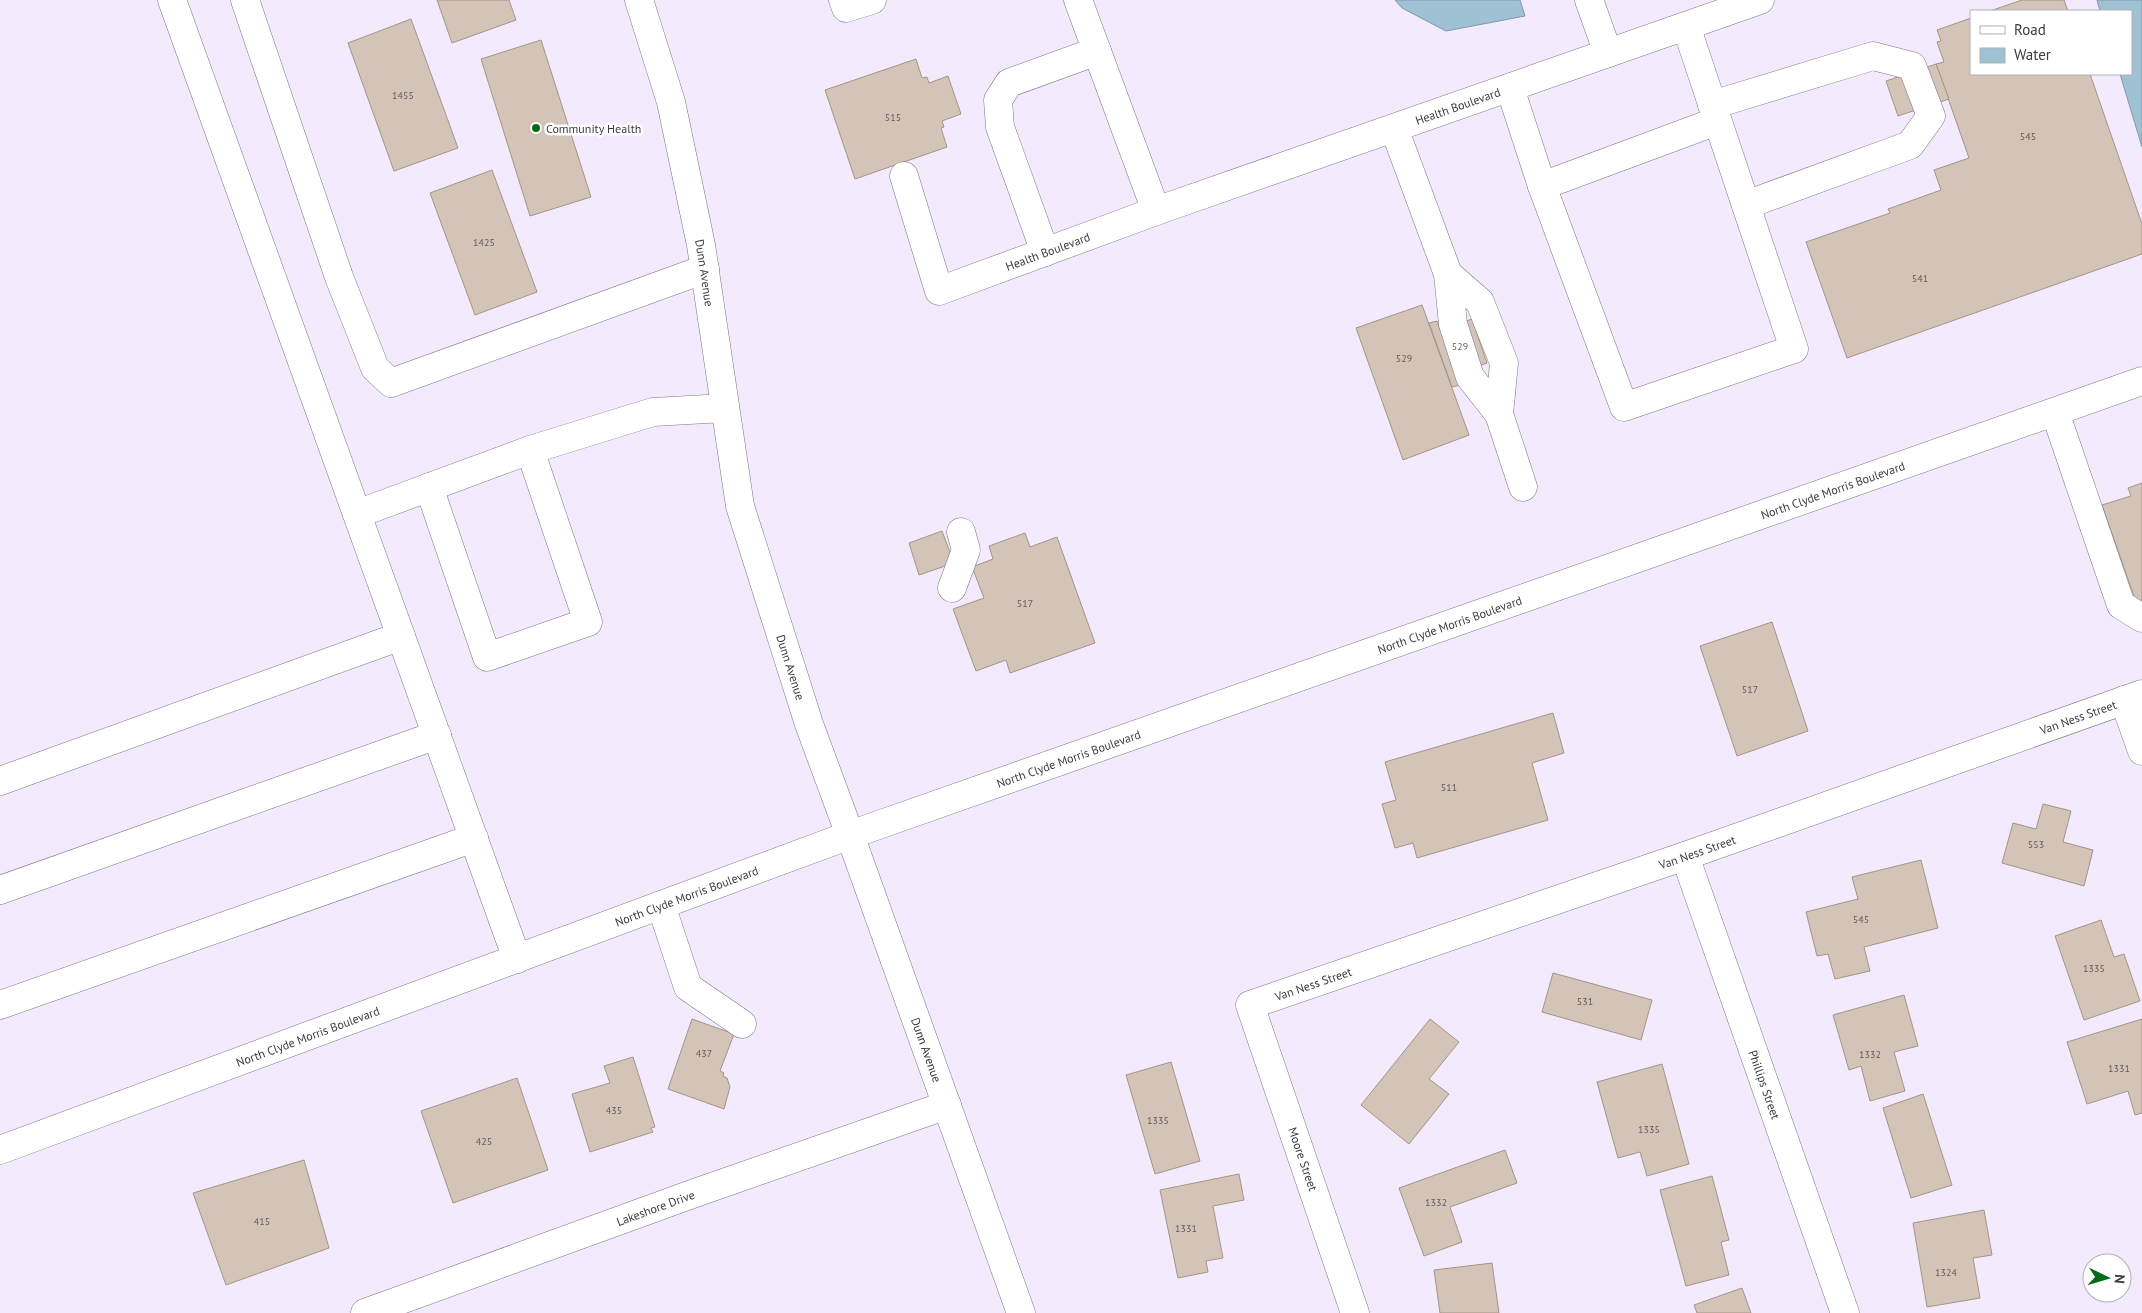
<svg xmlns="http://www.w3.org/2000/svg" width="2142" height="1313" font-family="'PT Sans',sans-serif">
  <rect width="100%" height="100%" fill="#f3ebfd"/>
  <g fill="#9fc1d4" stroke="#8298a8">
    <path d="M1395,0H1520L1525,16L1446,31L1402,8Z"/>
    <path d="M2097,0H2142V147L2120,74H2131V11H2100Z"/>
  </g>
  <g fill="#d4c4b7" stroke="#a49589">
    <path d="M437,0H509L516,20L452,43Z"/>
    <path d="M2022,0H2064L2068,11H1990Z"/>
    <path d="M1971,18V74H2090L2142,224V254L1847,358L1806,242L1890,213L1888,209L1941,190L1934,170L1969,158L1936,64L1944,62L1937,42L1941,41L1937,30Z"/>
    <path d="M411,19L458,148L394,171L348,43Z"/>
    <path d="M541,40L591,197L530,216L481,59Z"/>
    <path d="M916,59L922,78L927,77L929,83L948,76L961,114L942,121L944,127L941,128L947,147L855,179L825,90Z"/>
    <path d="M1936,64L1949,99L1898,116L1886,81Z"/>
    <path d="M492,170L537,292L475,315L430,193Z"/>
    <path d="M1422,305L1469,435L1403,460L1356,328Z"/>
    <path d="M1472,319L1487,363L1456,374L1460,385L1452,387L1429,323L1437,321L1440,330Z"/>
    <path d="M2142,483V600L2136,602L2102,505L2131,496L2128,488Z"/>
    <path d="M942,531L954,563L919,575L909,543Z"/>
    <path d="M1025,533L1030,547L1057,537L1095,643L1010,673L1006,660L976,671L953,609L984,598L972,567L993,559L989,546Z"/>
    <path d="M1772,622L1808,731L1737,756L1700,646Z"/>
    <path d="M1553,713L1564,753L1532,763L1548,820L1417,858L1413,843L1395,848L1382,804L1396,800L1385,762Z"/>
    <path d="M2043,804L2071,811L2063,842L2093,850L2084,886L2002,863L2013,823L2036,829Z"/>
    <path d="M1921,860L1938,928L1864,947L1870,971L1835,979L1828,954L1817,956L1806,912L1858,899L1852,877Z"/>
    <path d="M2101,920L2114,957L2124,954L2140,1001L2084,1020L2055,936Z"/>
    <path d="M1553,973L1652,1000L1641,1040L1542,1012Z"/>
    <path d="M1904,995L1918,1046L1894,1052L1905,1091L1870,1101L1861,1066L1849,1070L1833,1015Z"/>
    <path d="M692,1019L734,1034L720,1071L724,1073L723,1076L727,1078L730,1087L724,1109L668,1089Z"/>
    <path d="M1430,1019L1459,1042L1429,1079L1449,1094L1409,1144L1361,1105Z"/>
    <path d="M2142,1019V1113L2135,1115L2128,1091L2087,1104L2067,1042Z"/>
    <path d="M633,1057L655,1127L651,1128L653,1132L590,1152L572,1094L610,1083L604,1066Z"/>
    <path d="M1171,1062L1200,1161L1155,1174L1126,1075Z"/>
    <path d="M1662,1064L1689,1164L1647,1176L1640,1152L1618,1158L1597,1082Z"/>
    <path d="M517,1078L548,1170L453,1203L421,1111Z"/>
    <path d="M1923,1094L1952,1185L1911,1198L1883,1108Z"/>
    <path d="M1505,1150L1517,1183L1450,1207L1462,1242L1424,1256L1399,1188Z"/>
    <path d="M304,1160L329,1248L226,1285L193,1193Z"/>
    <path d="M1239,1174L1244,1200L1213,1206L1223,1258L1206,1261L1208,1272L1178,1278L1160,1190Z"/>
    <path d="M1712,1176L1729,1240L1721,1242L1729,1275L1686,1286L1660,1190Z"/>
    <path d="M1984,1210L1992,1255L1973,1258L1980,1298L1927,1307L1913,1223Z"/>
    <path d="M1492,1263L1499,1313H1440L1434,1270Z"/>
    <path d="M1742,1288L1751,1313H1697L1694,1305Z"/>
  </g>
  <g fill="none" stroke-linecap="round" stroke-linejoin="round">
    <defs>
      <g id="minor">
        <path d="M172,0L517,959"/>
        <path d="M245,0L339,277L375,368L391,383L705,269"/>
        <path id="s1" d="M639,0L671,102L701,245L740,506L809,724L850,835"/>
        <path d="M843,0L846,8L872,0"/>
        <path d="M1078,0L1156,211"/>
        <path d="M1589,0L1608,53"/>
        <path d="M1686,26L1794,349L1624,407L1542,186L1717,121"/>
        <path d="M1510,88L1542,186"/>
        <path d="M1712,105L1873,56L1912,66L1931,116L1910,145L1746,205"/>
        <path d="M1394,128L1448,274L1480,302L1504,363L1499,414L1523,487"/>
        <path id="s2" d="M904,176L939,291L1156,211L1760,0"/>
        <path d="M1045,252L1000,127L998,100L1009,83L1097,51"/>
        <path d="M1448,274L1453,324L1470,377L1499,414"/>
        <path d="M2055,412L2121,605L2142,618"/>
        <path d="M429,487L487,657L588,622L530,450"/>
        <path d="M357,514L530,450L653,412L725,408"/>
        <path d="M952,588L966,550L961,532"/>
        <path d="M2124,700L2142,751"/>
        <path d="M0,781L401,636"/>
        <path id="s3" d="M1685,856L1845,1313"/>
        <path d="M0,890L437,735"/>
        <path d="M661,905L688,987L742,1024"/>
        <path d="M0,1005L474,838"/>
        <path id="s4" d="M365,1313L695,1193L947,1105"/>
        <path id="s5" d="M1355,1313L1250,1005L1685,856L2142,694"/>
      </g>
      <g id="major">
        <path id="s6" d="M850,835L1021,1313"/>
        <path id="s7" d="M0,1150L850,835L2142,381"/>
      </g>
    </defs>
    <use href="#minor" stroke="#7d7685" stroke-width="29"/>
    <use href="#major" stroke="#7d7685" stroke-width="29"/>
    <use href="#minor" stroke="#fff" stroke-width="28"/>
    <use href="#major" stroke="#fff" stroke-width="28"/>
  </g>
  <circle fill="#076a16" stroke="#fff" stroke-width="2" cx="536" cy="128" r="5"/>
  <g text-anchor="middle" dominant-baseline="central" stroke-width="5" stroke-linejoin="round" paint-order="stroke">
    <g font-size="10" fill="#635c5e">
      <text x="403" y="95">1455</text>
      <text x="893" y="117">515</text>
      <text x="2028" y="136">545</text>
      <text x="484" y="242">1425</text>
      <text x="1920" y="278">541</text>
      <text x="1460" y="346">529</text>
      <text x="1404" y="358">529</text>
      <text x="1025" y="603">517</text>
      <text x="1750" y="689">517</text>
      <text x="1449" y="787">511</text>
      <text x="2036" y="844">553</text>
      <text x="1861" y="919">545</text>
      <text x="2094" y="968">1335</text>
      <text x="1585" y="1001">531</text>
      <text x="704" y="1053">437</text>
      <text x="1870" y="1054">1332</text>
      <text x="2119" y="1068">1331</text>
      <text x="614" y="1110">435</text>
      <text x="1158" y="1120">1335</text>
      <text x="1649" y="1129">1335</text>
      <text x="484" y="1141">425</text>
      <text x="1436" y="1202">1332</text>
      <text x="262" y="1221">415</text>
      <text x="1186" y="1228">1331</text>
      <text x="1946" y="1272">1324</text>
    </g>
    <g font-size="12" fill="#3d3a41" stroke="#fff">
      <text stroke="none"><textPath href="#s2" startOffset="671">Health Boulevard</textPath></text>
      <text stroke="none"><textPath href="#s2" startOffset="236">Health Boulevard</textPath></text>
      <text stroke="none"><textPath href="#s1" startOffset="281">Dunn Avenue</textPath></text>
      <text stroke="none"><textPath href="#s7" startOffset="1948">North Clyde Morris Boulevard</textPath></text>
      <text stroke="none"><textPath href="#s7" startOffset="1542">North Clyde Morris Boulevard</textPath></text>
      <text stroke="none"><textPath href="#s1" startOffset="686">Dunn Avenue</textPath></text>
      <text stroke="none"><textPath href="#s5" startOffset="1202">Van Ness Street</textPath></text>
      <text stroke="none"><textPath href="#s7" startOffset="1138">North Clyde Morris Boulevard</textPath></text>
      <text stroke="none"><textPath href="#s5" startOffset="798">Van Ness Street</textPath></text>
      <text stroke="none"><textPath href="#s7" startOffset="732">North Clyde Morris Boulevard</textPath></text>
      <text stroke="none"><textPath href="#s5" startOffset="392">Van Ness Street</textPath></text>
      <text stroke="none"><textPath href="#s7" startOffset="328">North Clyde Morris Boulevard</textPath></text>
      <text stroke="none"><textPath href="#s6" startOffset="228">Dunn Avenue</textPath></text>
      <text stroke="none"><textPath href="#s3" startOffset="242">Phillips Street</textPath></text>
      <text transform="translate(1303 1159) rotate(71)">Moore Street</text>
      <text stroke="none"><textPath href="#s4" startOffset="309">Lakeshore Drive</textPath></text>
    </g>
    <g font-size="12" fill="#3d3a41" stroke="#fff" text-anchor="start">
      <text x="546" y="128">Community Health</text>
    </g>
  </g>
  <rect x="1970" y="10" width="162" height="65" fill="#ffffff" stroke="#b1b0b3"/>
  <rect x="1980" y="26" width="25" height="8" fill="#ffffff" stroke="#b1b0b3"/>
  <text x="2014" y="35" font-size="15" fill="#3d3a41">Road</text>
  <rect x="1980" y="48" width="25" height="15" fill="#9fc1d4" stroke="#b1b0b3"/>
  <text x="2014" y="60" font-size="15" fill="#3d3a41">Water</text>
  <g transform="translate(2107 1278) rotate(95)"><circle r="24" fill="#ffffff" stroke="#b1b0b3"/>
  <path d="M0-4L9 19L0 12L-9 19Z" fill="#076a16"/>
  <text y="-8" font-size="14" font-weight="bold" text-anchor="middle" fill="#3d3a41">N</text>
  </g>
</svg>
